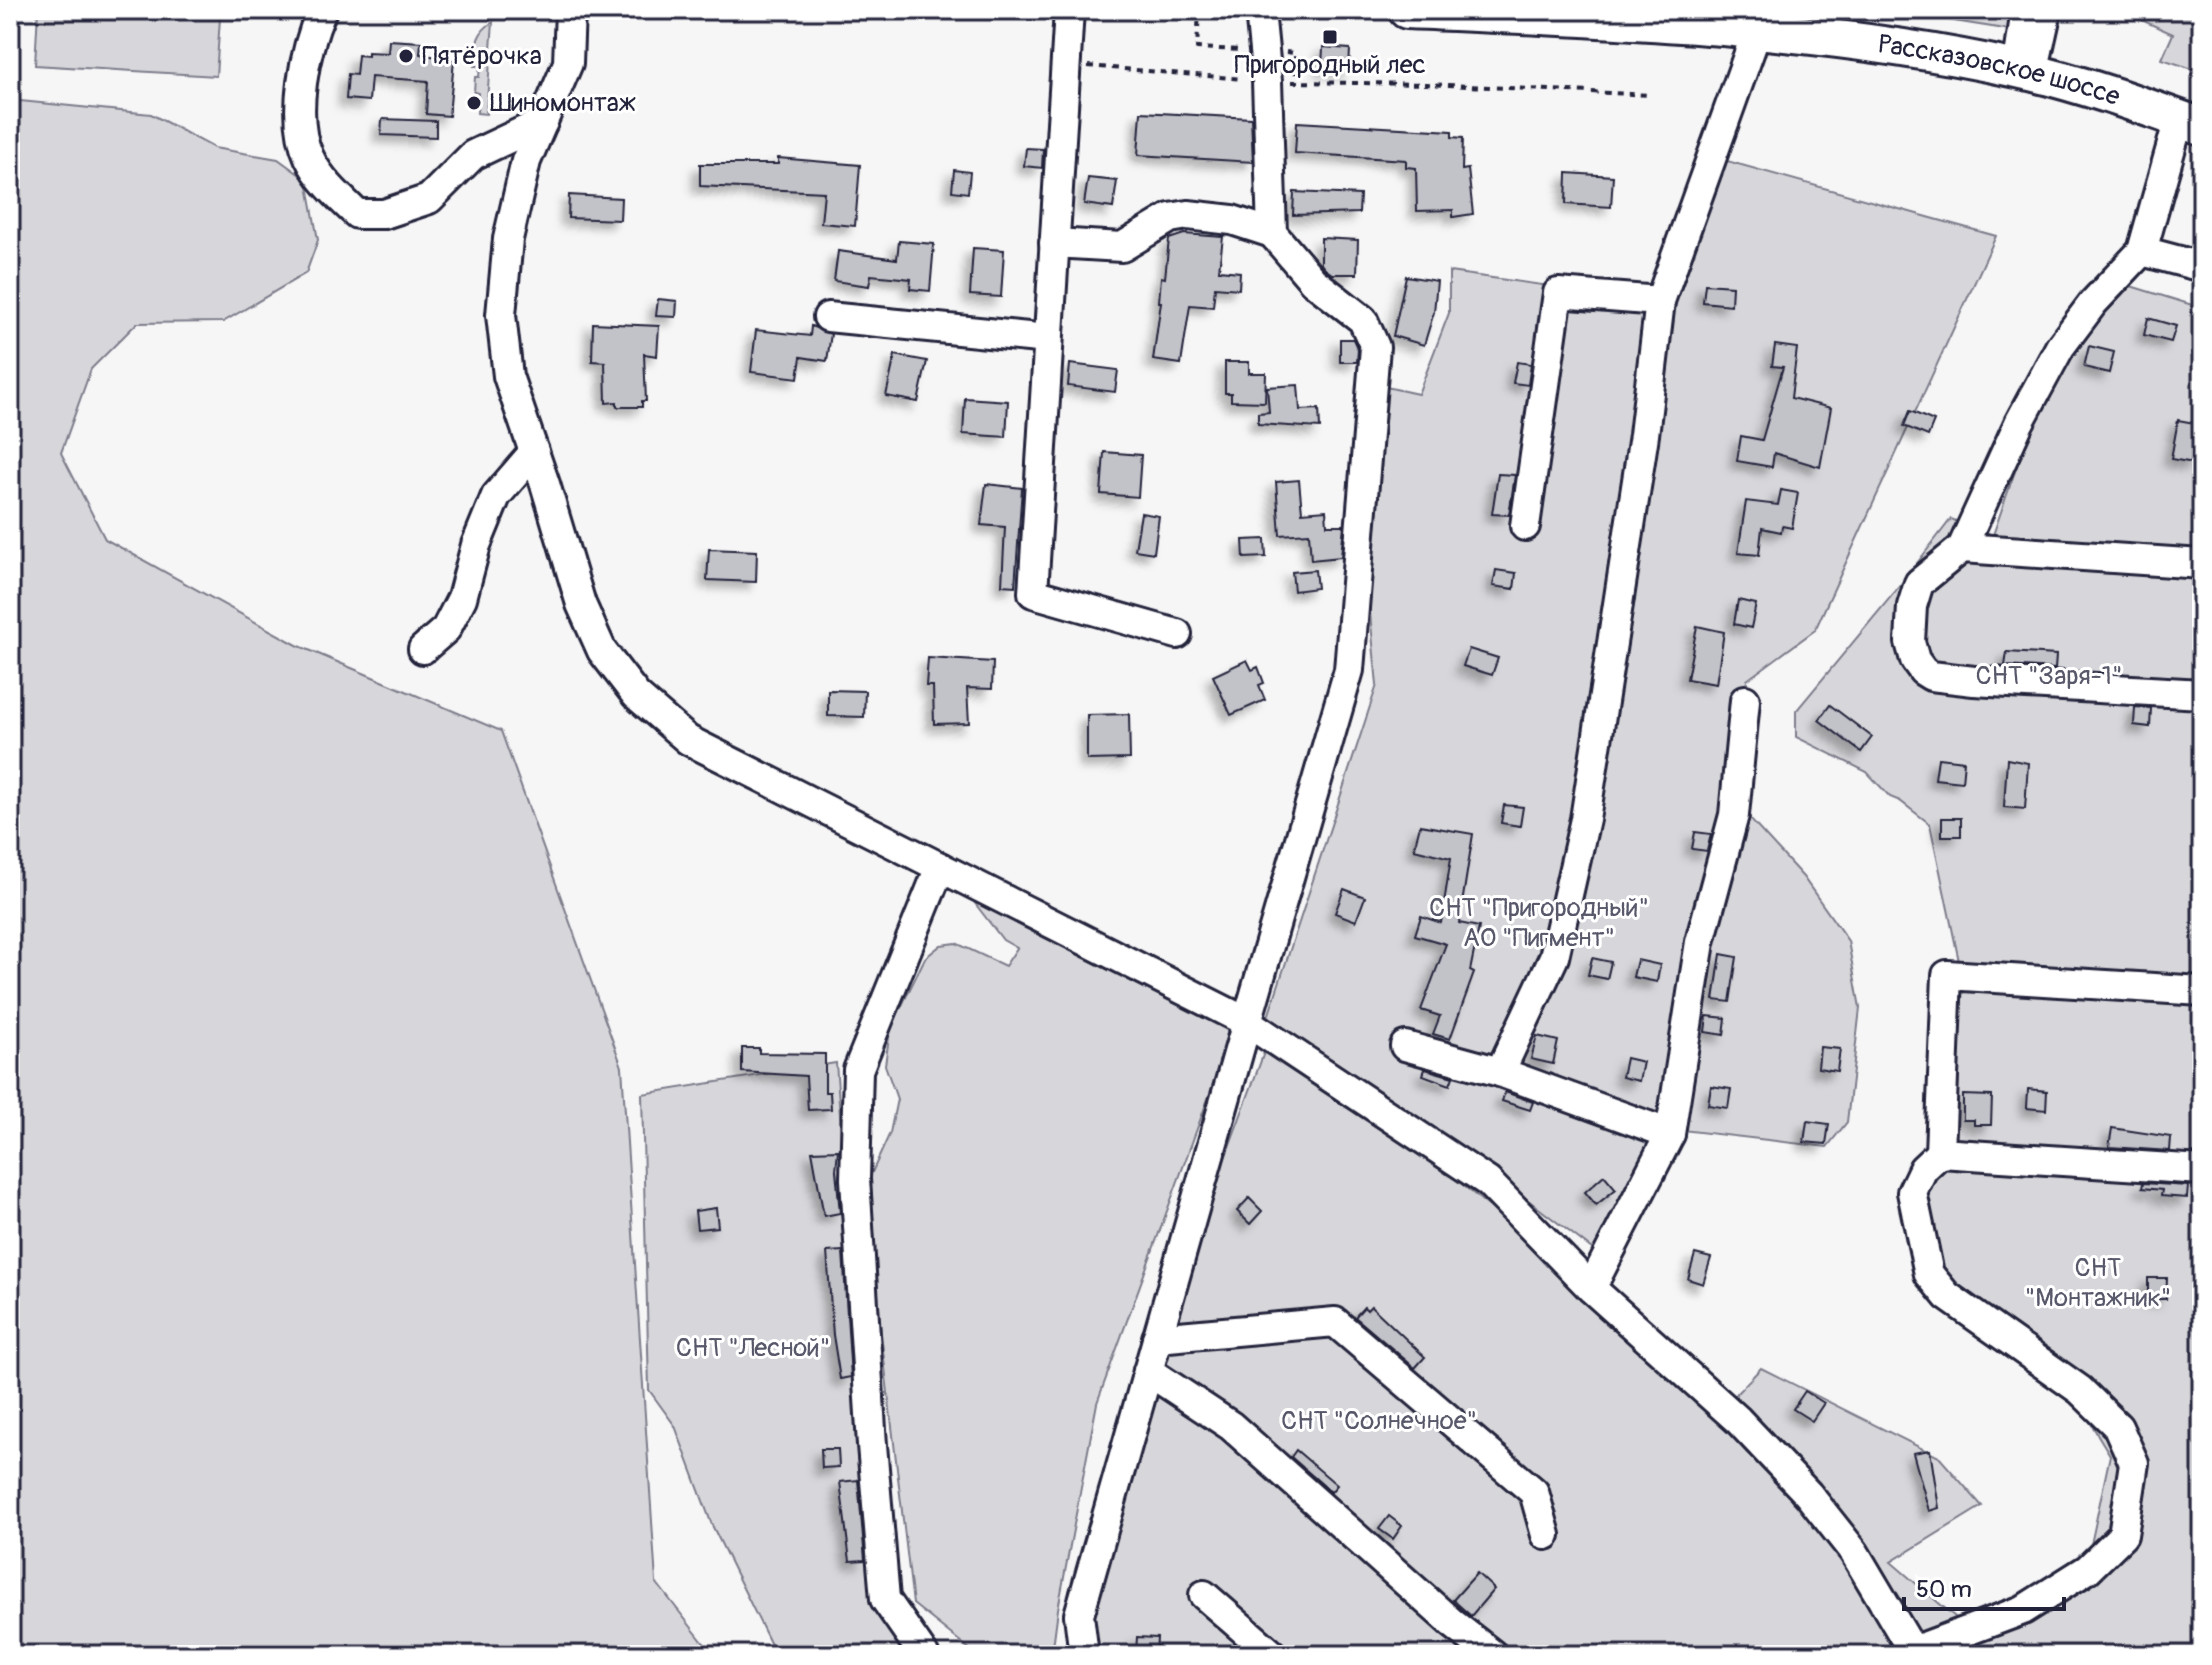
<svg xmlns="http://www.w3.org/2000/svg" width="2212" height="1665" font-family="Pangolin,sans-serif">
  <defs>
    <filter id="shadow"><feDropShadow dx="-7" dy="7" stdDeviation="4" flood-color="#0004"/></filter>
  </defs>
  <rect width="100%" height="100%" fill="#f6f6f7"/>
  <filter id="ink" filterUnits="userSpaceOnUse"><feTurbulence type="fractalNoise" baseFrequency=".0125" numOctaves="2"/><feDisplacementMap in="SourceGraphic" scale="16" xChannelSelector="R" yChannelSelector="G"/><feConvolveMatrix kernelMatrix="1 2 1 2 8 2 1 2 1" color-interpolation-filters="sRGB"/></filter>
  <g filter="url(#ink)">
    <g fill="#d7d7db" stroke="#7c7c8b" stroke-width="2">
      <path d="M38,10L220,18L216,76L35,65Z"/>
      <path d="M1885,10H2013L2011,30Z"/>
      <path d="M2119,10H2202V72L2162,59L2173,34Z"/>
      <path d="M493,22L486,114L477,113L478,93L474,92L475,77H479L480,66H474C476,46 475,33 493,22Z"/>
      <path d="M10,100L151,114L214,148L278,159L307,180L318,240L306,273L223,322L137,323L91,369L61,453L105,539L297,645L501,731L622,1067L656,1582L713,1655H10Z"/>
      <path d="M1702,154L1996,236L1815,630L1747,680L1728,795L1803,877L1848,941L1860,1008L1847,1122L1827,1147L1674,1129L1609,1262L1438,1131L1267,1020L1377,685L1365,561L1369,487L1386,387L1418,394L1449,313V272L1658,301Z"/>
      <path d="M2124,284L2202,308V1655H1097L1087,1607L1150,1360L1265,1050L1430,1158L1597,1295L1715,1416L1761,1368L1939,1457L1982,1506L1891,1562L1969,1629L2086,1568L2110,1455L2073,1394L1937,1294L1911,1200L1930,1175L1960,966L1930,824L1900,801L1890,797L1867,772L1796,737V711L1894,593L1951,519L1993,535L2031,425L2061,366Z"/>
      <path d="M967,893L1233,1030L1097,1403L1058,1609L1052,1655H977L913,1604L864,1190L890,1133L897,1099L885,1065L890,1030L925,958L941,945L956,943L1005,966L1017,948L1003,940Z"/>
      <path d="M836,1063L860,1378L871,1575L912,1655H776L712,1525L675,1426L649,1390L642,1094Z"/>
    </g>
    <g fill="#c2c2c9" stroke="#22223b" stroke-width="2" filter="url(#shadow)">
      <path d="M389,40L421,42L420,54L454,60L449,116L426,114L428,81L371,77L369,101L346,99L348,74L356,75L358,55L368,56V52L388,53Z"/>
      <path d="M1323,47L1350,49L1349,71L1322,68Z"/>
      <path d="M1141,112L1251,118L1253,162L1138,155Z"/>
      <path d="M382,119L436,121V137L381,135Z"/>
      <path d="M1297,122L1452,131V137L1463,138L1462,170L1468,169L1473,214L1453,217V210L1417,211L1416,168L1406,167V160L1295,153Z"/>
      <path d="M1026,148L1043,149L1042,168L1024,166Z"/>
      <path d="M778,158L860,165L855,226L821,223L824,192L700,186V164H778Z"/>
      <path d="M954,170L970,172L968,193L952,191Z"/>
      <path d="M1567,173L1613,176L1611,207L1566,204Z"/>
      <path d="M1088,178L1117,181L1113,208L1084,204Z"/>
      <path d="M1294,192L1360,195L1359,213L1293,215Z"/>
      <path d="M569,195L621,198L620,220L568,218Z"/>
      <path d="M1184,234L1223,237L1219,270L1240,272L1239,289L1215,287L1213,307L1190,305L1181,364L1153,360L1161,302H1159L1161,277L1165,278L1169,239Z"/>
      <path d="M1321,238L1358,240L1357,274H1332L1325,269L1321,264Z"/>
      <path d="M899,241L934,244L930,291L910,289L911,279L871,275L869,286L834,281L838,251L897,259Z"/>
      <path d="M973,248L1004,250L1001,297L970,295Z"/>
      <path d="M1406,276L1437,281L1434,312L1424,345L1393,336Z"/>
      <path d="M1705,284L1732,286L1731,305L1703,302Z"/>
      <path d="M658,299L677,301L676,317L656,316Z"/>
      <path d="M2148,318L2176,326L2171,342L2144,335Z"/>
      <path d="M593,323L659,326L657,356L644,354L646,401H642V407H617V402L606,403L605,362L592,361Z"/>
      <path d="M811,326L831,334L827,361L801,357L798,378L751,372L756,330L810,336Z"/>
      <path d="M1340,339H1353L1358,350L1357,362H1340Z"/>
      <path d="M1775,345L1797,348L1791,398L1831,408L1820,467L1774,453L1772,467L1737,461L1741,436L1762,440L1783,367L1772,366Z"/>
      <path d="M2089,346L2114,352L2109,373L2084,367Z"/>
      <path d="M895,355L927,361L918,402L886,396Z"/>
      <path d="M1225,362H1249V373H1266L1265,402L1231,401V393H1225Z"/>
      <path d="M1517,362L1531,364L1528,385L1513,383Z"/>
      <path d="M1070,364L1118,370L1115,392L1068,386Z"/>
      <path d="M1298,385L1300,410L1319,409L1320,428L1258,424V413L1269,412L1267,387Z"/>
      <path d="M965,398L1008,401L1006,437L963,434Z"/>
      <path d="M1910,411L1934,421L1928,436L1904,426Z"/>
      <path d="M2178,420L2200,424L2194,463L2171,459Z"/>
      <path d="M1104,452L1141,455L1138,497L1101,494Z"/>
      <path d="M1498,474L1515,475L1509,515L1492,514Z"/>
      <path d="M1299,480L1302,512L1326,510L1327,525H1344L1341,557L1311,560L1309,533L1280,535L1276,482Z"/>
      <path d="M986,484L1022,488L1015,586L1002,585L1005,527L981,525Z"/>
      <path d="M1781,490L1798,493L1792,528L1782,526L1781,532L1762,528L1759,555L1738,553L1746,501L1778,505Z"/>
      <path d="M1141,513L1159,516L1154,553L1135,550Z"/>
      <path d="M1265,539L1266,557L1244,558L1243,540Z"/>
      <path d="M709,549L757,551L756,582L707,580Z"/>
      <path d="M1315,570L1317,588L1294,591L1292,572Z"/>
      <path d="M1496,570L1516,573L1514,589L1493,586Z"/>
      <path d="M1738,600L1756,604L1751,628L1734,624Z"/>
      <path d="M1697,626L1724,632L1716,684L1687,679Z"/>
      <path d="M1469,649L1498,658L1492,675L1463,666Z"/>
      <path d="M2007,652L2056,655L2055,669L2005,666Z"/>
      <path d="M928,658L993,662L992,689L967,688L969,723L934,724L933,686H926Z"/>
      <path d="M1247,660L1252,670L1258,667L1264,683L1259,685L1265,700L1231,715L1213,676Z"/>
      <path d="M828,690L865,691L864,717L828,716Z"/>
      <path d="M1830,705L1872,737L1861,752L1819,720Z"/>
      <path d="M2135,707L2151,708L2150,727L2134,725Z"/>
      <path d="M1129,714L1130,759L1087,760V715Z"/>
      <path d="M1938,758L1964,761L1962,782L1935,779Z"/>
      <path d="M2007,759L2028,763L2025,809L2004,807Z"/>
      <path d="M1504,805L1523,807L1520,826L1501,823Z"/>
      <rect x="1942" y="818" width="19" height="18"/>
      <path d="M1420,825L1473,834L1459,923L1479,927L1470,971L1474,973L1450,1039L1433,1034L1440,1016L1421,1010L1446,944L1415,935L1421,916L1441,923L1451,858L1414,849Z"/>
      <path d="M1695,832L1711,834L1707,851L1692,849Z"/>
      <path d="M1344,889L1365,897L1356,921L1335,913Z"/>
      <path d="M1721,954L1737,957L1730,1002L1714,1000Z"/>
      <path d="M1592,958L1611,962L1607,979L1588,975Z"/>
      <path d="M1637,960L1660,965L1657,982L1633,977Z"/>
      <path d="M1707,1016L1726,1018L1724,1035L1705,1032Z"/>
      <path d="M1537,1036L1558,1041L1553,1064L1531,1059Z"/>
      <path d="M1820,1047L1840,1049L1837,1071L1818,1068Z"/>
      <path d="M742,1048H759V1053L825,1054V1092H830L831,1109L808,1110L806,1076L742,1072Z"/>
      <path d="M1626,1058L1643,1062L1639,1081L1622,1077Z"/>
      <path d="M1425,1069L1453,1077L1450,1085L1423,1075Z"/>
      <path d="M1711,1086L1731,1089L1728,1108L1708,1105Z"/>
      <path d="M2028,1089L2047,1091L2046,1110L2027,1108Z"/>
      <path d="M1505,1092L1533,1102L1530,1110L1502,1101Z"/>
      <path d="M1963,1095L1992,1096L1991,1125H1974V1120H1963Z"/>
      <path d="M1807,1121L1829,1124L1826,1144L1804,1142Z"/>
      <path d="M2112,1128L2171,1137L2170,1151L2109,1147Z"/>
      <path d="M838,1150L836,1170L840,1213L824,1216L812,1151Z"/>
      <path d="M1604,1175L1616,1189L1596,1205L1585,1192Z"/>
      <path d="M2143,1183L2188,1186L2187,1198L2161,1196L2162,1190L2142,1188Z"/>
      <path d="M1249,1198L1262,1211L1250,1224L1237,1211Z"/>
      <path d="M716,1208L718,1227L697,1229L695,1211Z"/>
      <path d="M843,1251L851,1377L840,1379L833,1335L827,1252Z"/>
      <path d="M1695,1254L1711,1258L1703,1284L1688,1279Z"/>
      <path d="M2148,1278H2167L2166,1299H2148Z"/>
      <path d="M1371,1306L1425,1357L1415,1368L1355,1317L1364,1307L1367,1310Z"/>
      <path d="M1805,1391L1824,1403L1812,1421L1793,1409Z"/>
      <path d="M821,1449H838L839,1467L822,1468Z"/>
      <path d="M1296,1450L1337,1485L1331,1492L1291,1457Z"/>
      <path d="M1930,1450L1939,1508L1929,1511L1913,1453Z"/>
      <path d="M858,1480L865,1560L850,1561L840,1482Z"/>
      <path d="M1389,1516L1402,1526L1393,1539L1379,1529Z"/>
      <path d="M1477,1573L1494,1589L1471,1616L1453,1600Z"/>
      <path d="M1137,1637L1157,1638L1156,1654L1136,1653Z"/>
    </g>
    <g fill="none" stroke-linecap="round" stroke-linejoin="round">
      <defs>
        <g id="minor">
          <path d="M322,10C305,49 290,116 309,157C319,179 339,197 357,214H384L429,199L473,155L543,122"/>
          <path d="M570,10L568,63L526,161L508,239L501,315L508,376L545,484L581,604L602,651L636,695L688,740L1247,1022L1349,670L1375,347L1363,320L1313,281L1272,233L1267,81L1260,10"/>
          <path d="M1069,10L1033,593L1177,634"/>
          <path d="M2019,57L2026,10"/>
          <path d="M2033,73L2047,10"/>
          <path d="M2179,119L2142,251L2093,303L2060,347L2019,423L1962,548L1919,583L1912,606L1910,642L1915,660L1923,671L1931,676L1974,681L2202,694"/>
          <path d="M1054,243L1122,247L1170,218L1188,215L1232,220L1272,233"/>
          <path d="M2142,251L2202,267"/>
          <path d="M828,317L1048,339"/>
          <path d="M1525,526L1558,293L1660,301"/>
          <path d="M1962,548L2202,564"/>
          <path d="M423,649L446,629L462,598L476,545L496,496L534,452"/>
          <path d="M2202,991L1947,975L1940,1153L2202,1170"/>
          <path d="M1405,1046L1500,1072"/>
          <path d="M1670,1134L1500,1072L1554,957L1585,819L1644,435L1660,301L1757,31"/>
          <path d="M1591,1288L1670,1134L1700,942L1734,815L1745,700"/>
          <path d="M1157,1338L1335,1322L1534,1492L1546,1535"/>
          <path d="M1148,1371L1231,1426L1452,1623L1493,1655"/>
          <path d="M1204,1595L1273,1655"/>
          <path d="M1913,1651L2023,1610L2088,1569L2123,1535L2134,1463L2118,1427L2080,1390L1947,1296L1929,1274L1912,1192L1923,1169L1940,1153"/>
          <path d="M924,1655L885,1599L872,1445L855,1179L858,1070L940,867"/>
          <path d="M1084,1655L1079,1615L1247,1022L1488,1182L1591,1288L1738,1420L1808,1494L1854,1552L1915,1655"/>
        </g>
        <g id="major">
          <path id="s1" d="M1407,10C1610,19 1817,25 2017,69C2080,83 2141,105 2202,127"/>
        </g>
      </defs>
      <use href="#minor" stroke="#22223b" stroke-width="34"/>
      <use href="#major" stroke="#22223b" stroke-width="42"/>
      <g stroke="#22223b" stroke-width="4" stroke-dasharray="6 6" stroke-linecap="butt">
        <path d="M1199,10L1197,48L1241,50"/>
        <path d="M1286,52L1295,53V82"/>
        <path d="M1088,66L1243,79"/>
        <path d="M1292,82L1427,84L1651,95"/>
      </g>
      <use href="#minor" stroke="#fff" stroke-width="28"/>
      <use href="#major" stroke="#fff" stroke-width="36"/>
    </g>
  </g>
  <g fill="#22223b" stroke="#fff" stroke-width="3">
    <rect x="1322" y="29" width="16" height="16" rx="4"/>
    <circle cx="406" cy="56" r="8"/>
    <circle cx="474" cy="103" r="8"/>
  </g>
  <g text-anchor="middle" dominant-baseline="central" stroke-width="6" stroke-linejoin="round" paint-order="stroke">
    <g font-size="26" fill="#22223b" stroke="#fff" text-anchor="start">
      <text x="422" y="56">Пятёрочка</text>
      <text x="1330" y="65" text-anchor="middle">Пригородный лес</text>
      <text x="490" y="103">Шиномонтаж</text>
    </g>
    <g font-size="26" fill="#22223b" stroke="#fff">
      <text stroke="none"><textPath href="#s1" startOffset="596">Рассказовское шоссе</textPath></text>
    </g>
    <g font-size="26" fill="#58586b" stroke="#fff">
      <text x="2049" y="676">СНТ "Заря-1"</text>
      <text x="1539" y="908">СНТ "Пригородный"<tspan x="1539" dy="30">АО "Пигмент"</tspan></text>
      <text x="2098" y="1268">СНТ<tspan x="2098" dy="30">"Монтажник"</tspan></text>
      <text x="753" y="1348">СНТ "Лесной"</text>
      <text x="1379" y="1421">СНТ "Солнечное"</text>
    </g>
  </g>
  <rect width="2212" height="1665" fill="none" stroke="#fff" stroke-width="40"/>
  <rect x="20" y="20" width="2172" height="1625" fill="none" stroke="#22223b" stroke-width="3" filter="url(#ink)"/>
  <path d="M1904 1597v12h160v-12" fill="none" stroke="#22223b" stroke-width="4"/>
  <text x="1916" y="1597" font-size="24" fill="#22223b" stroke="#ffffff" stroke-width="6" paint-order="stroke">50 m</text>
</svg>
